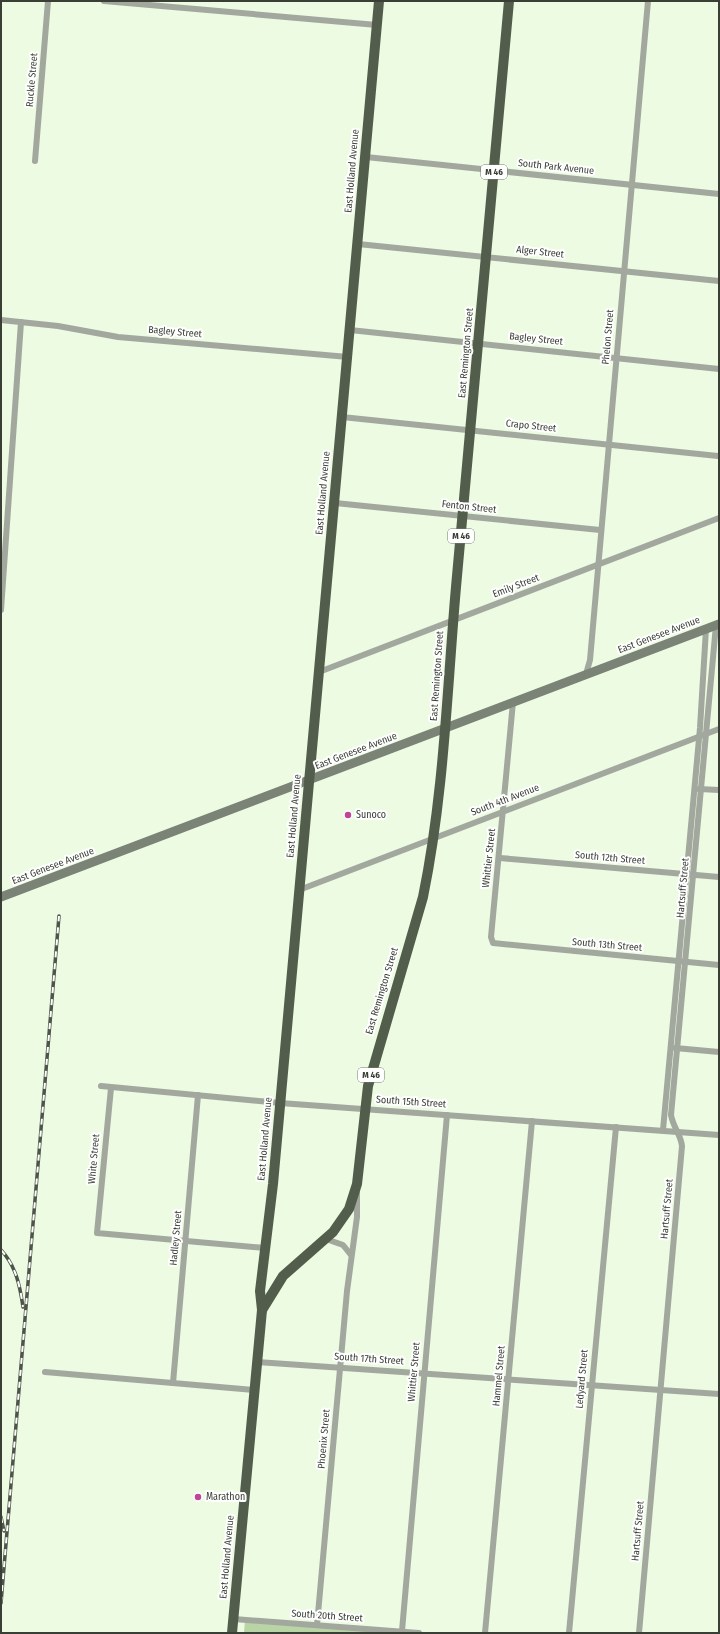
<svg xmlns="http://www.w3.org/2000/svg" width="720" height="1634" font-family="'Fira Sans Condensed',sans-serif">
  <rect width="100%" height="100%" fill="#ecfbe2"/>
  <path fill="#b9d4a5" d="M245,1620L417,1633H244Z"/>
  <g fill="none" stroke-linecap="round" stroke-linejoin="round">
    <g stroke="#a2a89e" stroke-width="6">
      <path d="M104,1L377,25"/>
      <path d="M366,157L719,194"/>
      <path d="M35,161L48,1"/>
      <path d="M358,244L719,281"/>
      <path d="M1,320L58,326L118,337L348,357"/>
      <path d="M350,330L719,369"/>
      <path d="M342,417L718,456"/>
      <path d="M335,503L600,530"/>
      <path d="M1,610L21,322"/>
      <path d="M319,672L719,518"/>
      <path d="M586,674L590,660L648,1"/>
      <path d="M513,702L491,937L493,943L719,965"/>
      <path d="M699,789L719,790"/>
      <path d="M500,858L719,877"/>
      <path d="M299,890L719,729"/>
      <path d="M675,1048L719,1052"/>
      <path d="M101,1086L280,1103L719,1135"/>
      <path d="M111,1088L97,1233L265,1248"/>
      <path d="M663,1130L700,728L706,629"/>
      <path d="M326,1239L343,1245L351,1255"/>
      <path d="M257,1362L719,1394"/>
      <path d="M45,1372L254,1390"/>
      <path d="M173,1383L198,1095"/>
      <path d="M234,1619L419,1633"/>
      <path d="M317,1625L347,1291L357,1217V1193"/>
      <path d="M402,1631L447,1115"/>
      <path d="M485,1633L532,1121"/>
      <path d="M569,1633L616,1127"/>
      <path d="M639,1633L682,1146C681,1135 673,1127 671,1115L716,625"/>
    </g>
    <path stroke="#7a8375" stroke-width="9" d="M1,897L719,624"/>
    <g stroke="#525e4b" stroke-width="10">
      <path d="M262,1310L283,1276L333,1232L349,1209L357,1184L368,1086L423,897C444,795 447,690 456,587C475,391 492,196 509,1"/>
      <path d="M232,1633L262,1310L260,1291L273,1184L379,1"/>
    </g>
    <defs>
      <g id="rail">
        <path d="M1,1250C16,1266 20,1286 23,1307"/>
        <path d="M1,1517L4,1531"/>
        <path d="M1,1603L59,916"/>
      </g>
    </defs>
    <use href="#rail" stroke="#4d5448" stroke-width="3.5"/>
    <use href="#rail" stroke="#fff" stroke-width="2" stroke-dasharray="6" stroke-linecap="butt"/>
  </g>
  <g fill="#bf4598" stroke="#fff" stroke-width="1.5">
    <circle cx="348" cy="815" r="4"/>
    <circle cx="198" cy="1497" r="4"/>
  </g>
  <g text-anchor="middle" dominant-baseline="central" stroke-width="4" stroke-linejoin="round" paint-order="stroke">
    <g fill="#fff" stroke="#747972" stroke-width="1">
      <rect x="481" y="165" width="26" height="14" rx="3"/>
      <rect x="448" y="529" width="26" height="14" rx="3"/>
      <rect x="358" y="1068" width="26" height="14" rx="3"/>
    </g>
    <g font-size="9" font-weight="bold" fill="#393f35">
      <text x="494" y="172">M 46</text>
      <text x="461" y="536">M 46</text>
      <text x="371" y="1075">M 46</text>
    </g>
    <g font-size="10" fill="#393f35" stroke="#fff">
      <text transform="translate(32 80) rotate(-85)">Ruckle Street</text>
      <text transform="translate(556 167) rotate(6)">South Park Avenue</text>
      <text transform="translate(352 171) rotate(-85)">East Holland Avenue</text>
      <text transform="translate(540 252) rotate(6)">Alger Street</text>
      <text transform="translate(175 332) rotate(5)">Bagley Street</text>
      <text transform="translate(608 337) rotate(-85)">Phelon Street</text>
      <text transform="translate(536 339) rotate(6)">Bagley Street</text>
      <text transform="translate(466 353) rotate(-85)">East Remington Street</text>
      <text transform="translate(531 426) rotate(6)">Crapo Street</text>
      <text transform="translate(323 493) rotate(-85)">East Holland Avenue</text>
      <text transform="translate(469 507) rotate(6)">Fenton Street</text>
      <text transform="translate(516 586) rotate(-21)">Emily Street</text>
      <text transform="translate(659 635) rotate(-21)">East Genesee Avenue</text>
      <text transform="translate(437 676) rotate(-86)">East Remington Street</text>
      <text transform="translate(356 751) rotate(-21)">East Genesee Avenue</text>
      <text transform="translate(505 800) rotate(-21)">South 4th Avenue</text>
      <text transform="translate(294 816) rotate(-85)">East Holland Avenue</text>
      <text transform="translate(489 858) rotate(-84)">Whittier Street</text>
      <text transform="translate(610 858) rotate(5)">South 12th Street</text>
      <text transform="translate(53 866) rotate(-21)">East Genesee Avenue</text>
      <text transform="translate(683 888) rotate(-85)">Hartsuff Street</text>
      <text transform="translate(607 945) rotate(5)">South 13th Street</text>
      <text transform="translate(382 991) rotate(-73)">East Remington Street</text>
      <text transform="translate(411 1102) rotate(4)">South 15th Street</text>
      <text transform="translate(265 1139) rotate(-85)">East Holland Avenue</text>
      <text transform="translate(94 1159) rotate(-85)">White Street</text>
      <text transform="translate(667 1209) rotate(-85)">Hartsuff Street</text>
      <text transform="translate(176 1238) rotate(-85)">Hadley Street</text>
      <text transform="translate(369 1359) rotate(4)">South 17th Street</text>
      <text transform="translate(414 1372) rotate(-85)">Whittier Street</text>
      <text transform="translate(499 1376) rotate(-85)">Hammel Street</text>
      <text transform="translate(582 1379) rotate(-85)">Ledyard Street</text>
      <text transform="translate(324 1439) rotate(-85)">Phoenix Street</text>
      <text transform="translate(638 1531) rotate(-85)">Hartsuff Street</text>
      <text transform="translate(227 1557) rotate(-85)">East Holland Avenue</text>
      <text transform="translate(327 1616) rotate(4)">South 20th Street</text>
    </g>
    <g font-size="10" fill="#393f35" stroke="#fff" text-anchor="start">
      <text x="356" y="815">Sunoco</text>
      <text x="206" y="1497">Marathon</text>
    </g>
  </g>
  <rect width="720" height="1634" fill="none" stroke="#393f35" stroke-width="4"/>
</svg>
